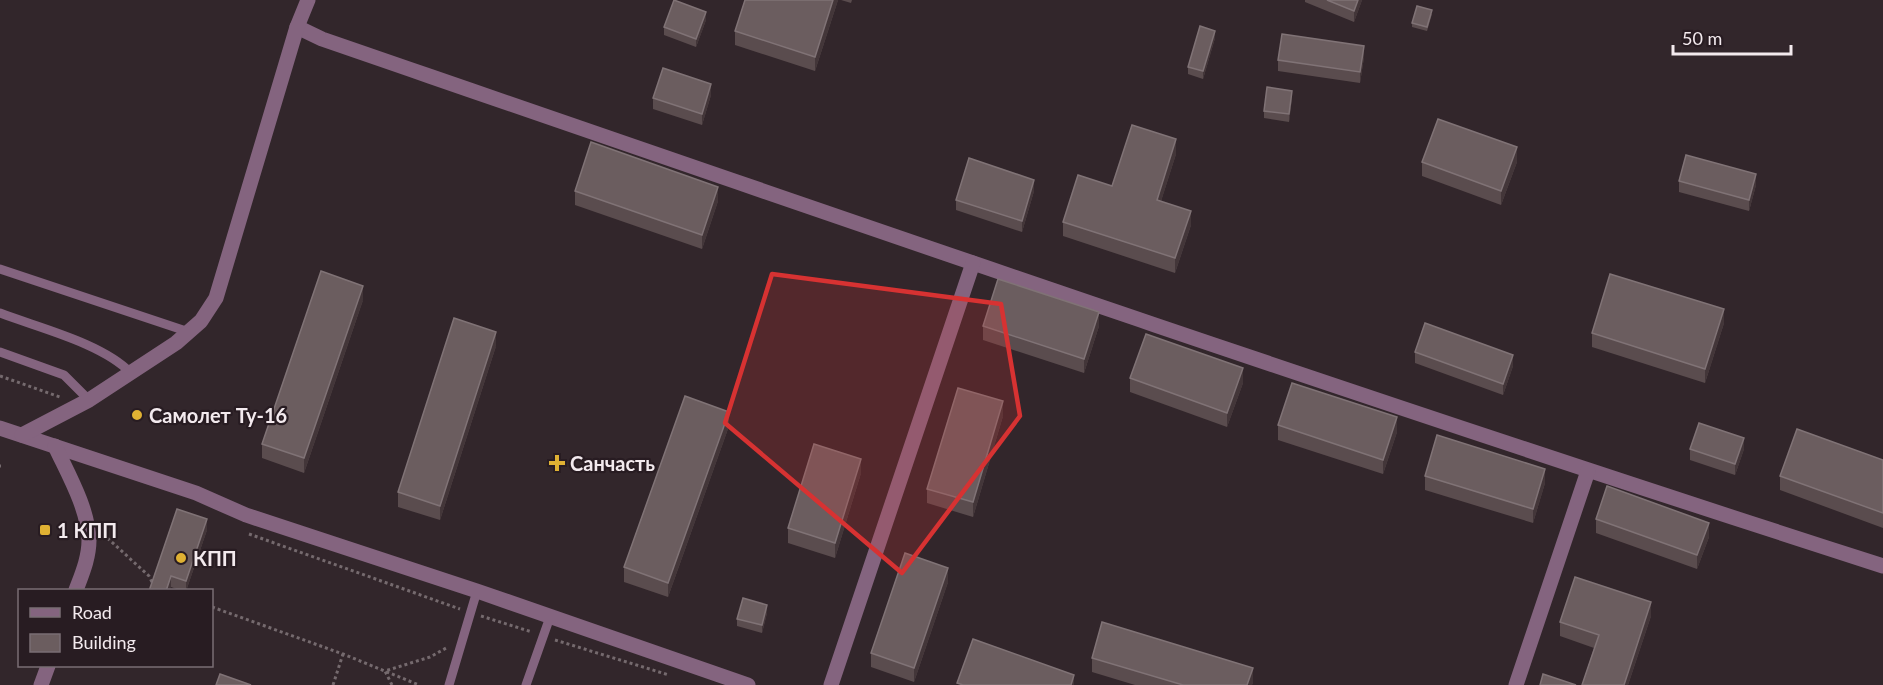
<svg xmlns="http://www.w3.org/2000/svg" width="1883" height="685" font-family="Lato,sans-serif">
  <rect width="100%" height="100%" fill="#32262b"/>
  <g fill="none" stroke-linecap="round" stroke-linejoin="round">
    <g stroke="#756a6e" stroke-width="3" stroke-dasharray="3 3" stroke-linecap="butt">
      <path d="M0,376L60,397L59,399"/>
      <path d="M0,466H1"/>
      <path d="M103,534L149,576L153,584"/>
      <path d="M249,534L460,609"/>
      <path d="M212,607L343,654L419,685"/>
      <path d="M481,616L532,632"/>
      <path d="M555,640L669,675"/>
      <path d="M333,685L343,654"/>
      <path d="M392,685L385,671L430,657L448,647"/>
    </g>
    <g stroke="#84647f" stroke-width="9">
      <path d="M0,269L189,332"/>
      <path d="M0,313C39,328 102,343 131,373"/>
      <path d="M0,352L64,375L89,400"/>
      <path d="M449,685L477,591"/>
      <path d="M526,685L550,617"/>
    </g>
    <g stroke="#84647f" stroke-width="15">
      <path d="M297,27L322,39C841,218 1360,398 1883,566"/>
      <path d="M0,428L196,493L246,515L477,591L748,685"/>
      <path d="M22,435L89,400L176,343L201,321L216,298L297,27L308,0"/>
      <path d="M55,446C68,474 88,508 89,540C89,558 82,574 76,590"/>
      <path d="M41,685L48,666"/>
      <path d="M831,685L973,263"/>
      <path d="M1516,685L1588,471"/>
    </g>
  </g>
  <g fill="#5a4c4e">
    <path d="M838,0L815,71L735,45V31Z"/>
    <path d="M841,0H852L851,3Z"/>
    <path d="M1305,0H1362L1354,22L1305,2Z"/>
    <path d="M1432,14L1427,31L1412,27V23Z"/>
    <path d="M706,20L696,47L664,35V27Z"/>
    <path d="M1215,38L1203,79L1188,74V67Z"/>
    <path d="M1364,57L1360,83L1278,71V60Z"/>
    <path d="M711,95L702,125L653,109V98Z"/>
    <path d="M1292,98L1289,122L1264,118V111Z"/>
    <path d="M1176,154L1161,201L1191,225L1175,273L1063,236V222L1112,186Z"/>
    <path d="M1422,162H1517L1501,205L1422,176Z"/>
    <path d="M1679,181L1756,185L1749,211L1679,192Z"/>
    <path d="M575,191L718,201L702,249L575,205Z"/>
    <path d="M1034,191L1022,232L956,210V200Z"/>
    <path d="M363,300L304,473L262,458V444Z"/>
    <path d="M1724,323L1705,383L1592,347V333Z"/>
    <path d="M983,326H1099L1084,373L983,340Z"/>
    <path d="M496,346L440,520L398,507V492Z"/>
    <path d="M1415,352L1513,366L1503,395L1415,363Z"/>
    <path d="M1130,378L1243,383L1227,427L1130,392Z"/>
    <path d="M1003,416L973,517L927,503V489Z"/>
    <path d="M1278,425L1397,432L1383,474L1278,440Z"/>
    <path d="M729,426L668,597L624,582V567Z"/>
    <path d="M1690,449H1744L1735,475L1690,460Z"/>
    <path d="M1883,460V528L1780,490V476Z"/>
    <path d="M861,473L835,558L788,543V528Z"/>
    <path d="M1425,476L1545,483L1533,523L1425,490Z"/>
    <path d="M1596,519L1709,537L1697,569L1596,533Z"/>
    <path d="M207,530L186,591H182L171,587L149,591Z"/>
    <path d="M948,582L914,682L871,667V653Z"/>
    <path d="M767,613L762,633L737,626V619Z"/>
    <path d="M1651,616L1628,685H1582L1594,648L1560,636V622Z"/>
    <path d="M1092,658L1253,682L1252,685H1135L1092,672Z"/>
  </g>
  <g fill="#433639">
    <path d="M833,0H838L815,71V57Z"/>
    <path d="M1358,0H1362L1354,22V11Z"/>
    <path d="M706,12V20L696,47V39Z"/>
    <path d="M1215,31V38L1203,79V71Z"/>
    <path d="M1364,46V57L1360,83V72Z"/>
    <path d="M711,84V95L702,125V114Z"/>
    <path d="M1292,91V98L1289,122V114Z"/>
    <path d="M1176,139V154L1157,214V200Z"/>
    <path d="M1517,147V162L1501,205V191Z"/>
    <path d="M1756,174V185L1749,211V200Z"/>
    <path d="M1034,180V191L1022,232V221Z"/>
    <path d="M718,187V201L702,249V235Z"/>
    <path d="M1191,211V225L1175,273V258Z"/>
    <path d="M363,286V300L304,473V458Z"/>
    <path d="M1724,309V323L1705,383V369Z"/>
    <path d="M1099,312V326L1084,373V359Z"/>
    <path d="M496,332V346L440,520V506Z"/>
    <path d="M1513,355V366L1503,395V384Z"/>
    <path d="M1243,368V383L1227,427V413Z"/>
    <path d="M1003,401V416L973,517V502Z"/>
    <path d="M729,412V426L668,597V583Z"/>
    <path d="M1397,417V432L1383,474V460Z"/>
    <path d="M1744,438V449L1735,475V464Z"/>
    <path d="M861,459V473L835,558V543Z"/>
    <path d="M1545,469V483L1533,523V509Z"/>
    <path d="M207,519V530L186,591V581Z"/>
    <path d="M1709,523V537L1697,569V555Z"/>
    <path d="M948,568V582L914,682V668Z"/>
    <path d="M171,576V587L170,591H166Z"/>
    <path d="M1651,602V616L1628,685H1624Z"/>
    <path d="M767,605V613L762,633V625Z"/>
    <path d="M1253,668V682L1252,685H1247Z"/>
    <path d="M1074,675V685H1071Z"/>
  </g>
  <g fill="#6b5d5f" stroke="#807376" stroke-width="1.5">
    <path d="M674,0L706,12L696,39L664,27Z"/>
    <path d="M745,0H833L815,57L735,31Z"/>
    <path d="M1327,0H1358L1354,11Z"/>
    <path d="M1417,6L1432,10L1427,27L1412,23Z"/>
    <path d="M1200,26L1215,31L1203,71L1188,67Z"/>
    <path d="M1282,34L1364,46L1360,72L1278,60Z"/>
    <path d="M663,68L711,84L702,114L653,98Z"/>
    <path d="M1267,87L1292,91L1289,114L1264,111Z"/>
    <path d="M1438,119L1517,147L1501,191L1422,162Z"/>
    <path d="M1132,125L1176,139L1157,200L1191,211L1175,258L1063,222L1078,175L1112,186Z"/>
    <path d="M591,142L718,187L702,235L575,191Z"/>
    <path d="M1686,155L1756,174L1749,200L1679,181Z"/>
    <path d="M969,158L1034,180L1022,221L956,200Z"/>
    <path d="M321,271L363,286L304,458L262,444Z"/>
    <path d="M1610,274L1724,309L1705,369L1592,333Z"/>
    <path d="M998,279L1099,312L1084,359L983,326Z"/>
    <path d="M454,318L496,332L440,506L398,492Z"/>
    <path d="M1425,323L1513,355L1503,384L1415,352Z"/>
    <path d="M1146,334L1243,368L1227,413L1130,378Z"/>
    <path d="M1292,383L1397,417L1383,460L1278,425Z"/>
    <path d="M958,388L1003,401L973,502L927,489Z"/>
    <path d="M685,396L729,412L668,583L624,567Z"/>
    <path d="M1699,423L1744,438L1735,464L1690,449Z"/>
    <path d="M1797,429L1883,460V513L1780,476Z"/>
    <path d="M1437,435L1545,469L1533,509L1425,476Z"/>
    <path d="M814,444L861,459L835,543L788,528Z"/>
    <path d="M1607,486L1709,523L1697,555L1596,519Z"/>
    <path d="M177,509L207,519L186,581L171,576L166,591H149Z"/>
    <path d="M905,553L948,568L914,668L871,653Z"/>
    <path d="M1575,577L1651,602L1624,685H1582L1599,635L1560,622Z"/>
    <path d="M743,598L767,605L762,625L737,619Z"/>
    <path d="M1102,622L1253,668L1247,685H1183L1092,658Z"/>
    <path d="M973,639L1074,675L1071,685H963L957,683Z"/>
    <path d="M220,674L251,685H216Z"/>
    <path d="M1543,674L1576,685H1540Z"/>
  </g>
  <path fill="#d73232" fill-opacity="0.2" stroke="#d73232" stroke-width="4.5" stroke-linejoin="round" d="M772,274L1001,304L1020,416L902,573L725,423Z"/>
  <g fill="#dfb133" stroke="#281c22" stroke-width="2">
    <circle cx="137" cy="415" r="6"/>
    <path d="M554 454h6v6h6v6h-6v6h-6v-6h-6v-6h6z"/>
    <rect x="39" y="524" width="12" height="12" rx="3"/>
    <circle cx="181" cy="558" r="6"/>
  </g>
  <g text-anchor="middle" dominant-baseline="central" stroke-width="4.5" stroke-linejoin="round" paint-order="stroke">
    <g font-size="20" font-weight="bold" fill="#f3eaee" stroke="#281c22" text-anchor="start">
      <text x="149" y="415">Самолет Ту-16</text>
      <text x="570" y="463">Санчасть</text>
      <text x="57" y="530">1 КПП</text>
      <text x="193" y="558">КПП</text>
    </g>
  </g>
  <rect x="18" y="589" width="195" height="78" fill="#281c22" stroke="#796e74" stroke-width="1.5"/>
  <rect x="30" y="608" width="30" height="9" fill="#84647f" stroke="#796e74" stroke-width="1.5"/>
  <text x="72" y="619" font-size="18" fill="#f3eaee">Road</text>
  <rect x="30" y="634" width="30" height="18" fill="#6b5d5f" stroke="#796e74" stroke-width="1.5"/>
  <text x="72" y="649" font-size="18" fill="#f3eaee">Building</text>
  <path d="M1673 45v9h118v-9" fill="none" stroke="#f3eaee" stroke-width="3"/>
  <text x="1682" y="45" font-size="18" fill="#f3eaee" stroke="#281c22" stroke-width="4.5" paint-order="stroke">50 m</text>
</svg>
